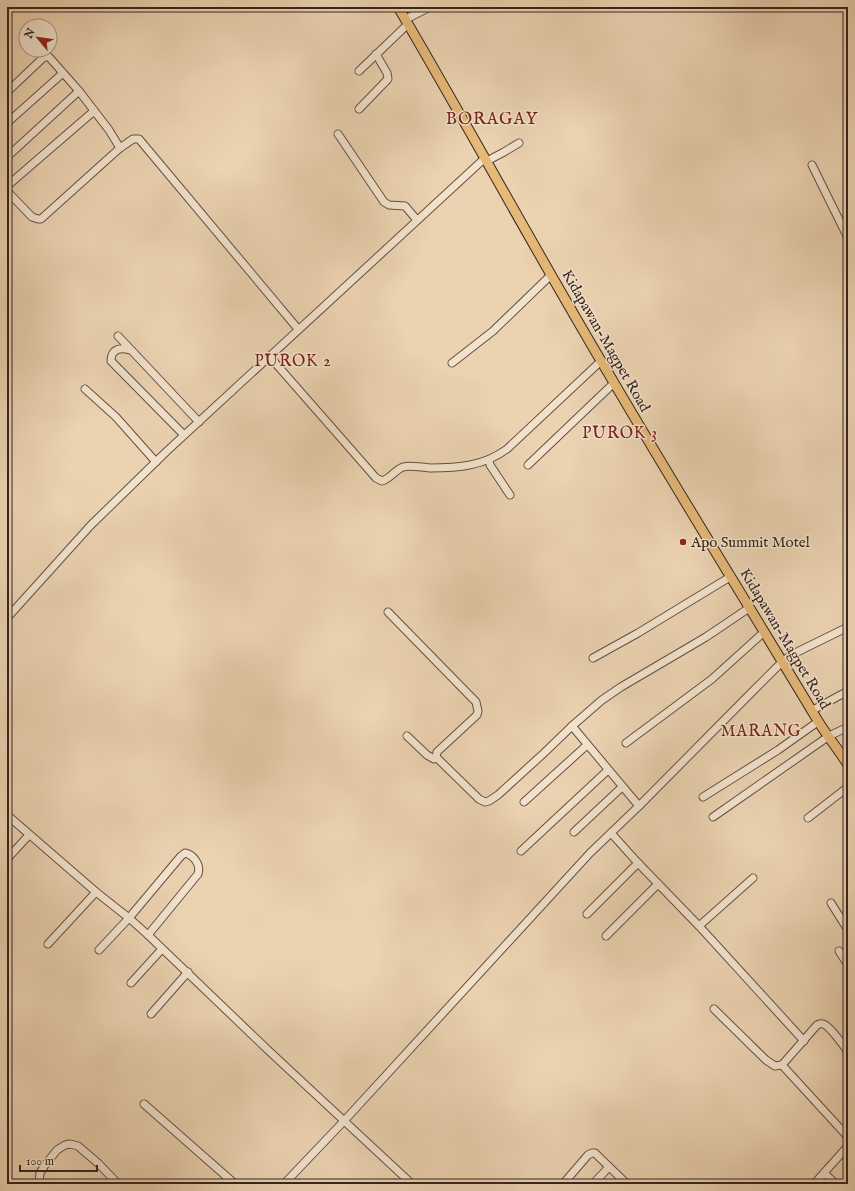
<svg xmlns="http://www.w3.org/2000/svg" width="855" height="1191" font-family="'IM FELL English',serif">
  <rect width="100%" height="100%" fill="#ebd2b1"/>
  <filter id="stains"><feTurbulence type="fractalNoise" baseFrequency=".005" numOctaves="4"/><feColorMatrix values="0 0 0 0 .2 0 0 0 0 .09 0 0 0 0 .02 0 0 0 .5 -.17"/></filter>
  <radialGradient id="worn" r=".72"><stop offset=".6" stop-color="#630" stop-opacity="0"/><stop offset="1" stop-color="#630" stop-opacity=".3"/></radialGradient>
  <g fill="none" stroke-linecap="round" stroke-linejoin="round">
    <defs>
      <g id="minor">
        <path d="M406,19L430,7"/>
        <path d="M359,71L408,24"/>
        <path d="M7,92L44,57H49L79,91L109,130L120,148"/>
        <path d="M359,109L388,79L387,73L376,54"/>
        <path d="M7,123L63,73"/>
        <path d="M338,134L384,202L389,205L405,206L417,220"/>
        <path d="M7,157L79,91"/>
        <path d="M487,161L504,152L519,143"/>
        <path d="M812,165L848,238"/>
        <path d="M7,186L94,111"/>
        <path d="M7,191L32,217L38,219H41L120,148L133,139H139L298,329"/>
        <path d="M118,336L199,422"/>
        <path d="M130,350C120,347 111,349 111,361L184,435"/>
        <path d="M270,357L376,478L382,481C390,479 395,470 403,467C409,465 423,467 430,468C458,468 484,466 507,449L601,361"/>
        <path d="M452,363L493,331L551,275"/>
        <path d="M85,389L116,417L156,462"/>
        <path d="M489,460L490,465L510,495"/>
        <path d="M528,465L614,383"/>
        <path d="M388,612L476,702L478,711L477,715L437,752L436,757L479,799L485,802L489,801L498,795L544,753L572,726L602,700L621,687L706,637L749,608"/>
        <path d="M7,618L91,525L167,451L485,158"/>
        <path d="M593,658L638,633L730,577"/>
        <path d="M813,710L848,691"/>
        <path d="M572,726L639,806"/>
        <path d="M407,736L427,755L434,759L436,757"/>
        <path d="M626,743L712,679L764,632"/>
        <path d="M703,797L778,750L819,721"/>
        <path d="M524,802L587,745"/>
        <path d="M7,815L96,892L129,918L148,935L269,1051L412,1184"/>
        <path d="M713,817L829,736L848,727"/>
        <path d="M808,818L848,787"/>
        <path d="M574,832L622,787"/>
        <path d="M611,833L638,863L699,926L804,1041"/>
        <path d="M521,851L608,770"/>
        <path d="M7,859L29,835"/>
        <path d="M831,903L848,930"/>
        <path d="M587,914L638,863"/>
        <path d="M699,926L753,878"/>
        <path d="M606,936L658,884"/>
        <path d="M48,944L96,892"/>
        <path d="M99,950L129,918L181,856L185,853C194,855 201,865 198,874L148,935"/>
        <path d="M839,951L848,965"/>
        <path d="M131,983L162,949"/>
        <path d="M714,1009L766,1060L775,1066L782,1065L817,1025C820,1024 820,1023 823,1024C829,1025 844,1046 848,1052"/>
        <path d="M151,1014L188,972"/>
        <path d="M782,1065L848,1137"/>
        <path d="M144,1104L235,1184"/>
        <path d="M824,1173L836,1184"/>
        <path d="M39,1184L40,1173L45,1165L57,1150L65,1145L70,1144L78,1146L99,1164L118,1184"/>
        <path d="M284,1184L344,1121L590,853L639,806L750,694L782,662L791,655L848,627"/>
        <path d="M563,1184L588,1155L592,1153H595L599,1157L627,1184"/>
        <path d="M593,1184L609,1167"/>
        <path d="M814,1184L848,1146"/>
      </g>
      <path id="major" d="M398,7C470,129 537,254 610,376C678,492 749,606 818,721C827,736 839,750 848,765"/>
    </defs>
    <use href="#minor" stroke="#635043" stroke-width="9"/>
    <use href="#major" stroke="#36251e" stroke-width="11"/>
    <use href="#minor" stroke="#f2e2cc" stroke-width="7"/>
    <use href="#major" stroke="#e6b978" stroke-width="9"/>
  </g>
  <circle fill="#8f2418" stroke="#f2e2cc" stroke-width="1.5" cx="683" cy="542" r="4"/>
  <g text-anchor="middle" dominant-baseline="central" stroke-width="3" stroke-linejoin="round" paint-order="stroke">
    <g font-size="15" fill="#36251e" stroke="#f2e2cc">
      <text transform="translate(606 341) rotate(60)">Kidapawan-Magpet Road</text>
      <text transform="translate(785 639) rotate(59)">Kidapawan-Magpet Road</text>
    </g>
    <g font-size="15" fill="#36251e" stroke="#f2e2cc" text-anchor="start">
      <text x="691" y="542">Apo Summit Motel</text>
    </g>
    <g font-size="16" letter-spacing="1" fill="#7a1f14" stroke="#f2e2cc">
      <text x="293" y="362">PUROK 2</text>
      <text x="620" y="434">PUROK 3</text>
      <text x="761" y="732">MARANG</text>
    </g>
    <g font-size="17" letter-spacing="1" fill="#7a1f14" stroke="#f2e2cc">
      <text x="492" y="119">BORAGAY</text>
    </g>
  </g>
  <rect width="855" height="1191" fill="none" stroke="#ebd2b1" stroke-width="24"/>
  <rect x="8" y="8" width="839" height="1175" fill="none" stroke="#36251e" stroke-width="2"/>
  <rect x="12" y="12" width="831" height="1167" fill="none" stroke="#36251e"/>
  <g transform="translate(38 38) rotate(299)"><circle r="19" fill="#f2e2cc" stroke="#a79686"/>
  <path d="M0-3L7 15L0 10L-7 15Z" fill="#8f2418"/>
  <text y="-6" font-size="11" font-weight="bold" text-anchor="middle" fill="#36251e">N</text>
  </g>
  <path d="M20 1165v6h77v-6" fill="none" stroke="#36251e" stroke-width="2"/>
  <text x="26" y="1165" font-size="12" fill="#36251e" stroke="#f2e2cc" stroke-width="3" paint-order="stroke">100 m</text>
  <rect width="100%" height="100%" filter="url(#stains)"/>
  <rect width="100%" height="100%" fill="url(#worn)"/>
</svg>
